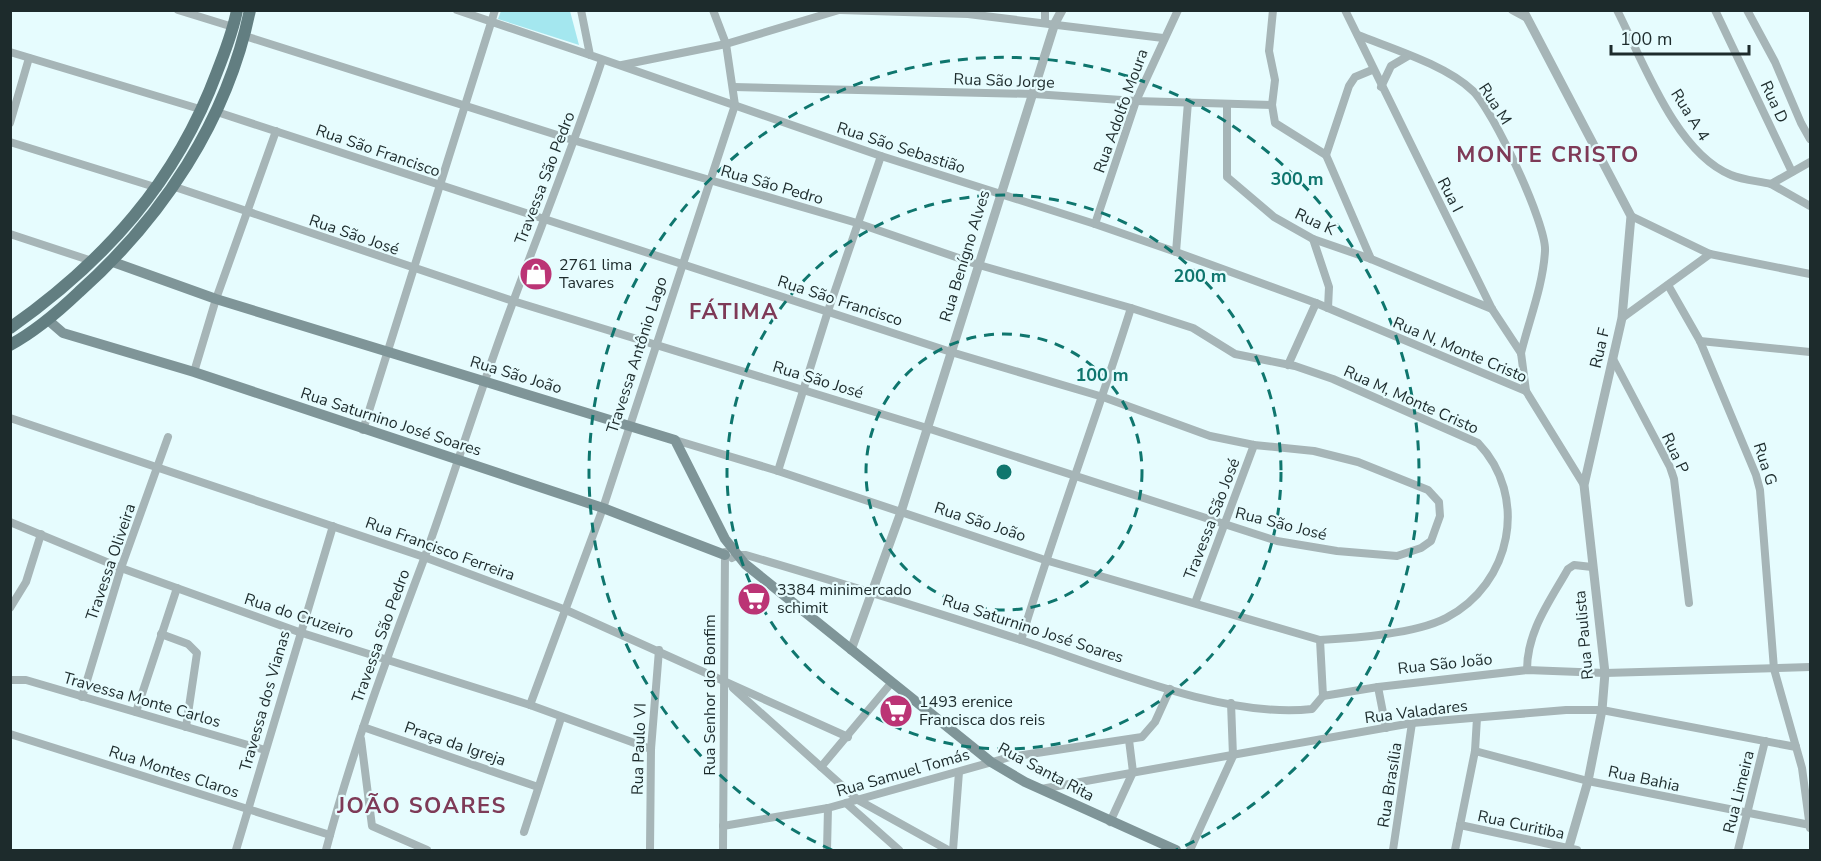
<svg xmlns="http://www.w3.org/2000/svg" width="1821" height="861" font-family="'Nunito Sans',sans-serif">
  <rect width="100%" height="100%" fill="#e6fcfe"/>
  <path fill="#a4e7ef" d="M501,11H570L579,45L498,19Z"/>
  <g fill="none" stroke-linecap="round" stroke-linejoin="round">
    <g stroke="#a6b5b7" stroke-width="8">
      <path d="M178,10L233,27"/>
      <path d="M457,10L590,55"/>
      <path d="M581,10L590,55L881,156L1095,224L1176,252L1316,303L1526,391L1584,485"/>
      <path d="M840,10L968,14L1163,38"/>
      <path d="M1273,10L1269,51L1275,80L1272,105L1275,123L1326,155"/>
      <path d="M1345,10L1492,309L1521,353L1526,391"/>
      <path d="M1512,10L1525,17"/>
      <path d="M1617,10C1643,61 1676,153 1731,175C1743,180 1758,181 1771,184L1810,162"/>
      <path d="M1715,10L1792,172"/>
      <path d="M1747,10L1775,62L1801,123L1810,139"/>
      <path d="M1045,23V10"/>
      <path d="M1358,35C1393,49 1446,65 1473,91C1493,110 1547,225 1545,251C1543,286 1529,320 1521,353"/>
      <path d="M245,36L576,141L857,223L979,265L1131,308L1193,328L1235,354L1295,366L1333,379L1478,443C1529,496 1512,584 1446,618C1415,634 1355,638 1320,640"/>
      <path d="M10,52L203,110"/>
      <path d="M622,65L726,44L839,10"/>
      <path d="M734,87L1034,94L1136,101L1272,105"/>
      <path d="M1381,87L1391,66L1408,56"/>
      <path d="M1227,105V177L1274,217L1313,239L1371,259L1492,309"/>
      <path d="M10,123L29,58"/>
      <path d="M10,142L158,188"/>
      <path d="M1771,184L1810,206"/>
      <path d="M175,187L513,301L927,428L1277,541L1337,551L1397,556L1421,548L1431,541L1440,516L1439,502L1428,490L1358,462L1314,451L1254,445L1210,436L1103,397L951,352L217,112"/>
      <path d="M1631,216L1710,254L1810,274"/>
      <path d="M1095,224L1136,101L1178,10"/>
      <path d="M10,234L92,261"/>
      <path d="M1313,239L1329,287L1328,308"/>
      <path d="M1176,252L1188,102"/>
      <path d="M1371,259L1326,155L1349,86L1355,77L1372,70"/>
      <path d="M1668,285L1700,341L1756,475L1760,490L1774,669L1802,768L1810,828"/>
      <path d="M1622,318L1710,254"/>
      <path d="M1700,341L1810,352"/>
      <path d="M1613,359L1670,467L1674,479L1689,603"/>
      <path d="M1288,365L1316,303"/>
      <path d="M194,372L216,299L276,131"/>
      <path d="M10,418L424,557L566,610L848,737"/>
      <path d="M363,430L495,10"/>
      <path d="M675,440L778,471L1045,560L1320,640L1323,696L1378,687L1527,670L1605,673L1810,667"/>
      <path d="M778,471L828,311L881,156"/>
      <path d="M10,522L121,568L299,632L530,705L651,749"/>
      <path d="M732,558L738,555H746C841,583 936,612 1030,643C1111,670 1228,719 1312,709L1323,696"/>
      <path d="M1195,603L1254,445"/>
      <path d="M10,608L26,582L41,534"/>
      <path d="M161,634L188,644L197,653L186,727"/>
      <path d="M1021,640C1055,528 1096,419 1131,308"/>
      <path d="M1527,670C1527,631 1550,601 1568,569L1574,565L1592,567"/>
      <path d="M10,680H26L265,750"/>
      <path d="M1378,687L1386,728"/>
      <path d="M733,688L858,800L948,850"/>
      <path d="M82,697L121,568L168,437"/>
      <path d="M530,705L603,508L735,105L726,44L713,10"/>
      <path d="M136,712L177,588"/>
      <path d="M363,727L538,787"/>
      <path d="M10,734L330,835"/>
      <path d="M361,739L372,826L427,850"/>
      <path d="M1475,751L1588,781L1810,825"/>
      <path d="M821,767L892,682"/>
      <path d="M1041,789L1412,723L1566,710H1602L1796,747"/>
      <path d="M846,803L899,850"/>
      <path d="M1110,822L1133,772L1129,740"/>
      <path d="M1460,825L1577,850"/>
      <path d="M723,826L828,808L1010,757L1142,737L1155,722L1170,689"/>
      <path d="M524,832L561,718"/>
      <path d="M236,850L333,526"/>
      <path d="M326,850C352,751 388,655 424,559C455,473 481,387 513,302C543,221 575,142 602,60"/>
      <path d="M650,850L651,749L659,650"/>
      <path d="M723,850L725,552"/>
      <path d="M827,850L828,808"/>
      <path d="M953,850L959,772"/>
      <path d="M1190,850L1233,756L1231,703"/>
      <path d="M1393,850L1412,723"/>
      <path d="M1455,850L1475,751L1477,718"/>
      <path d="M1738,850L1765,741"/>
    </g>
    <g stroke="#a6b5b7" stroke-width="9">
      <path d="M1523,10L1631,216L1622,318L1584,485L1605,673L1602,710L1588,781L1568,850"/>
      <path d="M851,650L901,512L1055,23L1062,10"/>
    </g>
    <g stroke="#7f9598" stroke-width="10">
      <path d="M113,262L216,299L675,440L725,539L745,564L991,762L1025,782L1176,850"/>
      <path d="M48,320L63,333L194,372L603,508L725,555"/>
    </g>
    <g stroke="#627e81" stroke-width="12">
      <path d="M10,328C105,261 176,182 217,72C225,51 233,32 237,10"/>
      <path d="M10,345C36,331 58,312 79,292C162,218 227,121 250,10"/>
    </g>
  </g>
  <g fill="none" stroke="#0f766e" stroke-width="3" stroke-dasharray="10 8">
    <circle cx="1004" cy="472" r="138"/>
    <circle cx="1004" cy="472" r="277"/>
    <path d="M832 850A415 415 0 1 1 1176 850"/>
  </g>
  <defs>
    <symbol id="shop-disc" viewBox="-11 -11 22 22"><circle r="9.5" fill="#bb3475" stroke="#e6fcfe"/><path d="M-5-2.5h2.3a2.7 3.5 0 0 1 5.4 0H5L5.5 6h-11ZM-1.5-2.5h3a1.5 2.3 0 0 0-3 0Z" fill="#fff"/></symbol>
    <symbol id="supermarket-disc" viewBox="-11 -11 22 22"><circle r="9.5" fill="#bb3475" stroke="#e6fcfe"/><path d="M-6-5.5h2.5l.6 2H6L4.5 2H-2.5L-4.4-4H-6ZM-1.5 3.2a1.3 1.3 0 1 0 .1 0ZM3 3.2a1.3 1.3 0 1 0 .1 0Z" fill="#fff"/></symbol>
  </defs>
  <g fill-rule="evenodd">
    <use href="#shop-disc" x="517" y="255" width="38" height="38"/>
    <use href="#supermarket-disc" x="735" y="580" width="38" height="38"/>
    <use href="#supermarket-disc" x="877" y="692" width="38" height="38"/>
  </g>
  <g text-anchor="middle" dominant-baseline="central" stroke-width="4.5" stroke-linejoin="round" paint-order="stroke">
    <g font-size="16" fill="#1d2b2c" stroke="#e6fcfe">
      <text transform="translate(1004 81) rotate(2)">Rua São Jorge</text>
      <text transform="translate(1774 102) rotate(65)">Rua D</text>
      <text transform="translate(1495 104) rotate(57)">Rua M</text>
      <text transform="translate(1121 111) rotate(-70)">Rua Adolfo Moura</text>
      <text transform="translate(1690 115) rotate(58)">Rua A 4</text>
      <text transform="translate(901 148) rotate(18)">Rua São Sebastião</text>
      <text transform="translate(378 151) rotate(19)">Rua São Francisco</text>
      <text transform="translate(545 178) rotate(-69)">Travessa São Pedro</text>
      <text transform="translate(772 185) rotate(16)">Rua São Pedro</text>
      <text transform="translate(1450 195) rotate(63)">Rua I</text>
      <text transform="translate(1315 222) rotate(25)">Rua K</text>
      <text transform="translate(354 235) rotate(19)">Rua São José</text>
      <text transform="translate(965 256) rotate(-73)">Rua Benígno Alves</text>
      <text transform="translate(840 301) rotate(18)">Rua São Francisco</text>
      <text transform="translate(1600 348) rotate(-77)">Rua F</text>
      <text transform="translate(1460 350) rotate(23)">Rua N, Monte Cristo</text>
      <text transform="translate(637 355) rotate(-72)">Travessa Antônio Lago</text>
      <text transform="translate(516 375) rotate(17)">Rua São João</text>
      <text transform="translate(818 380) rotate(17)">Rua São José</text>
      <text transform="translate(1411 400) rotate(24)">Rua M, Monte Cristo</text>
      <text transform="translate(391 422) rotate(18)">Rua Saturnino José Soares</text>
      <text transform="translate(1675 453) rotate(65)">Rua P</text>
      <text transform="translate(1765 464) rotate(72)">Rua G</text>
      <text transform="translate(1212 519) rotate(-69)">Travessa São José</text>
      <text transform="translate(980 522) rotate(18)">Rua São João</text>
      <text transform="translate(1281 524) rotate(14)">Rua São José</text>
      <text transform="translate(440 549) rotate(20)">Rua Francisco Ferreira</text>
      <text transform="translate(111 562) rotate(-71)">Travessa Oliveira</text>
      <text transform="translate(299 616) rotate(18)">Rua do Cruzeiro</text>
      <text transform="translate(1033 629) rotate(18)">Rua Saturnino José Soares</text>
      <text transform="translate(1584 635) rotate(-95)">Rua Paulista</text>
      <text transform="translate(381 636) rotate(-70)">Travessa São Pedro</text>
      <text transform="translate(1445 664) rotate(-6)">Rua São João</text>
      <text transform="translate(710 695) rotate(-90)">Rua Senhor do Bonfim</text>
      <text transform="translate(142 700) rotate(16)">Travessa Monte Carlos</text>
      <text transform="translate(265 701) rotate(-74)">Travessa dos Vianas</text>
      <text transform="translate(1416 712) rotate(-7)">Rua Valadares</text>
      <text transform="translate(455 744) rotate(19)">Praça da Igreja</text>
      <text transform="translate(639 749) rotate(-88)">Rua Paulo VI</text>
      <text transform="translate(174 772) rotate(18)">Rua Montes Claros</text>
      <text transform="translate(1046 772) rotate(28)">Rua Santa Rita</text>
      <text transform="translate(903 773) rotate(-16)">Rua Samuel Tomás</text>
      <text transform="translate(1644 779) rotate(12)">Rua Bahia</text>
      <text transform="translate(1390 785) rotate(-81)">Rua Brasília</text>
      <text transform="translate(1739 792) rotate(-76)">Rua Limeira</text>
      <text transform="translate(1521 825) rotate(12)">Rua Curitiba</text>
    </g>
    <g font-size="16" fill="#1d2b2c" stroke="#e6fcfe" text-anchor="start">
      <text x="559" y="265">2761 lima<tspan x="559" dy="18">Tavares</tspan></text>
      <text x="777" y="590">3384 minimercado<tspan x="777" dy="18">schimit</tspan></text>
      <text x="919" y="702">1493 erenice<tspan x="919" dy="18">Francisca dos reis</tspan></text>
    </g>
    <g font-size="22" font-weight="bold" letter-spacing="1.5" fill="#7e3a57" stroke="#e6fcfe">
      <text x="1548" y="155">MONTE CRISTO</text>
      <text x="734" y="312">FÁTIMA</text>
      <text x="422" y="806">JOÃO SOARES</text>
    </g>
  </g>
  <circle cx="1004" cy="472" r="9" fill="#0f766e" stroke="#e6fcfe" stroke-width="3"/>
  <g font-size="18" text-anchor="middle" font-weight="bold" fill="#0f766e" stroke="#e6fcfe" stroke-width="4.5" stroke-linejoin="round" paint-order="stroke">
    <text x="1297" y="185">300 m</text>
    <text x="1200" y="282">200 m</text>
    <text x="1102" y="381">100 m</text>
  </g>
  <rect width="1821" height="861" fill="none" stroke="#1d2b2c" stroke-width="24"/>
  <path d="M1611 45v9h138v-9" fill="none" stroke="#1d2b2c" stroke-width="3"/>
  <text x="1620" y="45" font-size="18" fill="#1d2b2c" stroke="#e6fcfe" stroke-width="4.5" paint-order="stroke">100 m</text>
</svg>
